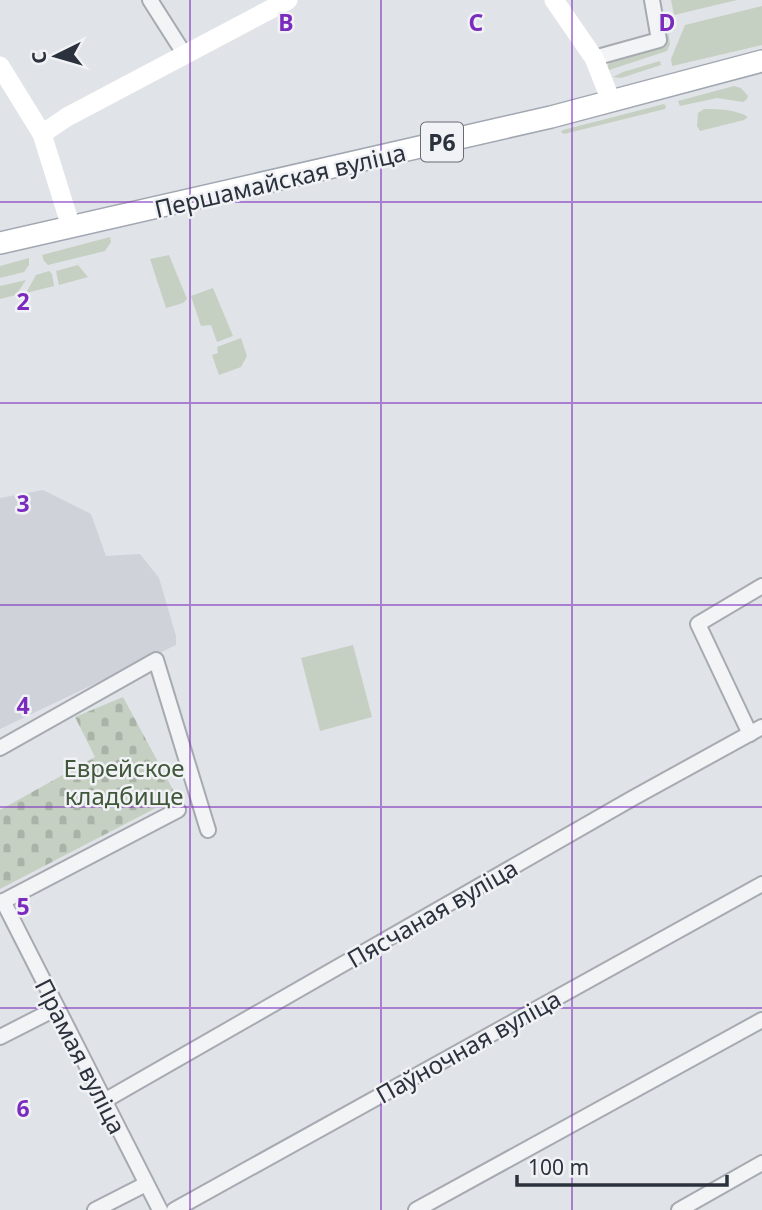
<svg xmlns="http://www.w3.org/2000/svg" width="762" height="1210" font-family="'Noto Sans',sans-serif">
  <defs>
    <pattern id="cemetery-stones" width="16" height="16" patternUnits="userSpaceOnUse" patternTransform="scale(1.75)"><rect width="16" height="16" fill="#c6d0c2"/><path d="M2 7V4a2 2 0 0 1 4 0v3zM10 15v-3a2 2 0 0 1 4 0v3z" fill="#aab3a8"/></pattern>
  </defs>
  <rect width="100%" height="100%" fill="#e0e3e7"/>
  <path fill="#cfd2d9" d="M43,490L91,514L106,556L140,554L159,578L176,636V645L0,729V498Z"/>
  <g fill="#c6d0c2">
    <path d="M671,0H737L674,15Z"/>
    <path d="M762,6V45L672,66L671,59L685,25Z"/>
    <path d="M667,25L670,44L667,51L609,70L607,67L611,59L664,45V26Z"/>
    <path d="M660,61L661,65L621,78L613,77L623,72Z"/>
    <path d="M734,86L741,88L748,96L747,99L743,102L717,98L680,106L678,101Z"/>
    <path d="M664,104L666,106L665,109L564,134L561,132L563,130Z"/>
    <path d="M704,109C719,109 735,109 748,117L744,120L700,131L697,126L698,113Z"/>
    <path d="M110,237L111,242L105,251L48,265L44,261L42,255Z"/>
    <path d="M169,255L187,299L183,303L166,308L150,259Z"/>
    <path d="M29,258V265L24,272L0,278V266Z"/>
    <path d="M78,265L88,277L59,285L56,271Z"/>
    <path d="M49,271L52,274L54,286L26,293L36,275Z"/>
    <path d="M26,280L16,295L0,299V286Z"/>
    <path d="M213,288L233,336L217,342L211,325L201,326L191,296Z"/>
    <path d="M241,338L247,356L241,367L219,375L212,355L218,353L217,347Z"/>
    <path d="M353,645L372,717L320,731L301,658Z"/>
  </g>
  <path fill="url(#cemetery-stones)" d="M123,697L177,797L0,889V810L95,757L75,717Z"/>
  <g fill="none" stroke-linecap="round" stroke-linejoin="round">
    <defs>
      <g id="street">
        <path d="M150,0L185,55"/>
        <path d="M594,58L659,40L652,0"/>
        <path d="M750,734L698,624L762,586"/>
        <path d="M0,748L156,660L208,830"/>
        <path d="M3,901L160,1210"/>
        <path d="M0,903L178,810"/>
        <path d="M0,1037L57,1008"/>
        <path d="M104,1101L633,798L762,727"/>
        <path d="M95,1210L146,1184"/>
        <path d="M174,1210L762,884"/>
        <path d="M416,1210L762,1020"/>
        <path d="M679,1210L762,1163"/>
      </g>
      <path id="primary" d="M0,243L551,117L762,61"/>
    </defs>
    <use href="#street" stroke="#a6aab1" stroke-width="18"/>
    <use href="#primary" stroke="#a1a8b2" stroke-width="24"/>
    <use href="#street" stroke="#f3f4f6" stroke-width="14"/>
    <g stroke="#fff" stroke-width="19">
      <path d="M554,0L594,58L611,101"/>
      <path d="M0,66L42,134L71,227"/>
      <path d="M42,134L67,117L288,0"/>
    </g>
    <use href="#primary" stroke="#fff" stroke-width="21"/>
  </g>
  <path fill="none" stroke="#7b2cbf" stroke-width="2" stroke-opacity="0.55" d="M190,0V1210M381,0V1210M572,0V1210M0,202H762M0,403H762M0,605H762M0,807H762M0,1008H762"/>
  <g text-anchor="middle" dominant-baseline="central" stroke-width="5" stroke-linejoin="round" paint-order="stroke">
    <rect fill="#f0f2f5" stroke="#666c74" stroke-width="2" x="421" y="122.5" width="42" height="39" rx="5"/>
    <g font-size="23" font-weight="bold" fill="#2b323d">
      <text x="442" y="142">Р6</text>
    </g>
    <g font-size="24" fill="#2b323d" stroke="#f0f2f5">
      <text transform="translate(280 180) rotate(-13)">Першамайская вуліца</text>
      <text transform="translate(432 913) rotate(-30)">Пясчаная вуліца</text>
      <text transform="translate(468 1046) rotate(-29)">Паўночная вуліца</text>
      <text transform="translate(81 1056) rotate(63)">Прамая вуліца</text>
    </g>
    <g font-size="24" fill="#40573a" stroke="#f0f2f5">
      <text x="124" y="767">Еврейское<tspan x="124" dy="28">кладбище</tspan></text>
    </g>
  </g>
  <g font-size="23" text-anchor="middle" font-weight="bold" fill="#7b2cbf" stroke="#f0f2f5" stroke-width="5" stroke-linejoin="round" paint-order="stroke">
    <text x="286" y="31">B</text>
    <text x="476" y="31">C</text>
    <text x="667" y="31">D</text>
    <text x="23" y="310">2</text>
    <text x="23" y="512">3</text>
    <text x="23" y="714">4</text>
    <text x="23" y="915">5</text>
    <text x="23" y="1117">6</text>
  </g>
  <g transform="translate(56 56) rotate(265)" stroke="#f0f2f5" stroke-width="5" paint-order="stroke">
  <path d="M0-5L12 26L0 18L-12 26Z" fill="#2b323d"/>
  <text y="-10" font-size="19" font-weight="bold" text-anchor="middle" fill="#2b323d">С</text>
  </g>
  <path d="M517 1175v10h210v-10" fill="none" stroke="#2b323d" stroke-width="3.5"/>
  <text x="528" y="1175" font-size="21" fill="#2b323d" stroke="#f0f2f5" stroke-width="5" paint-order="stroke">100 m</text>
</svg>
